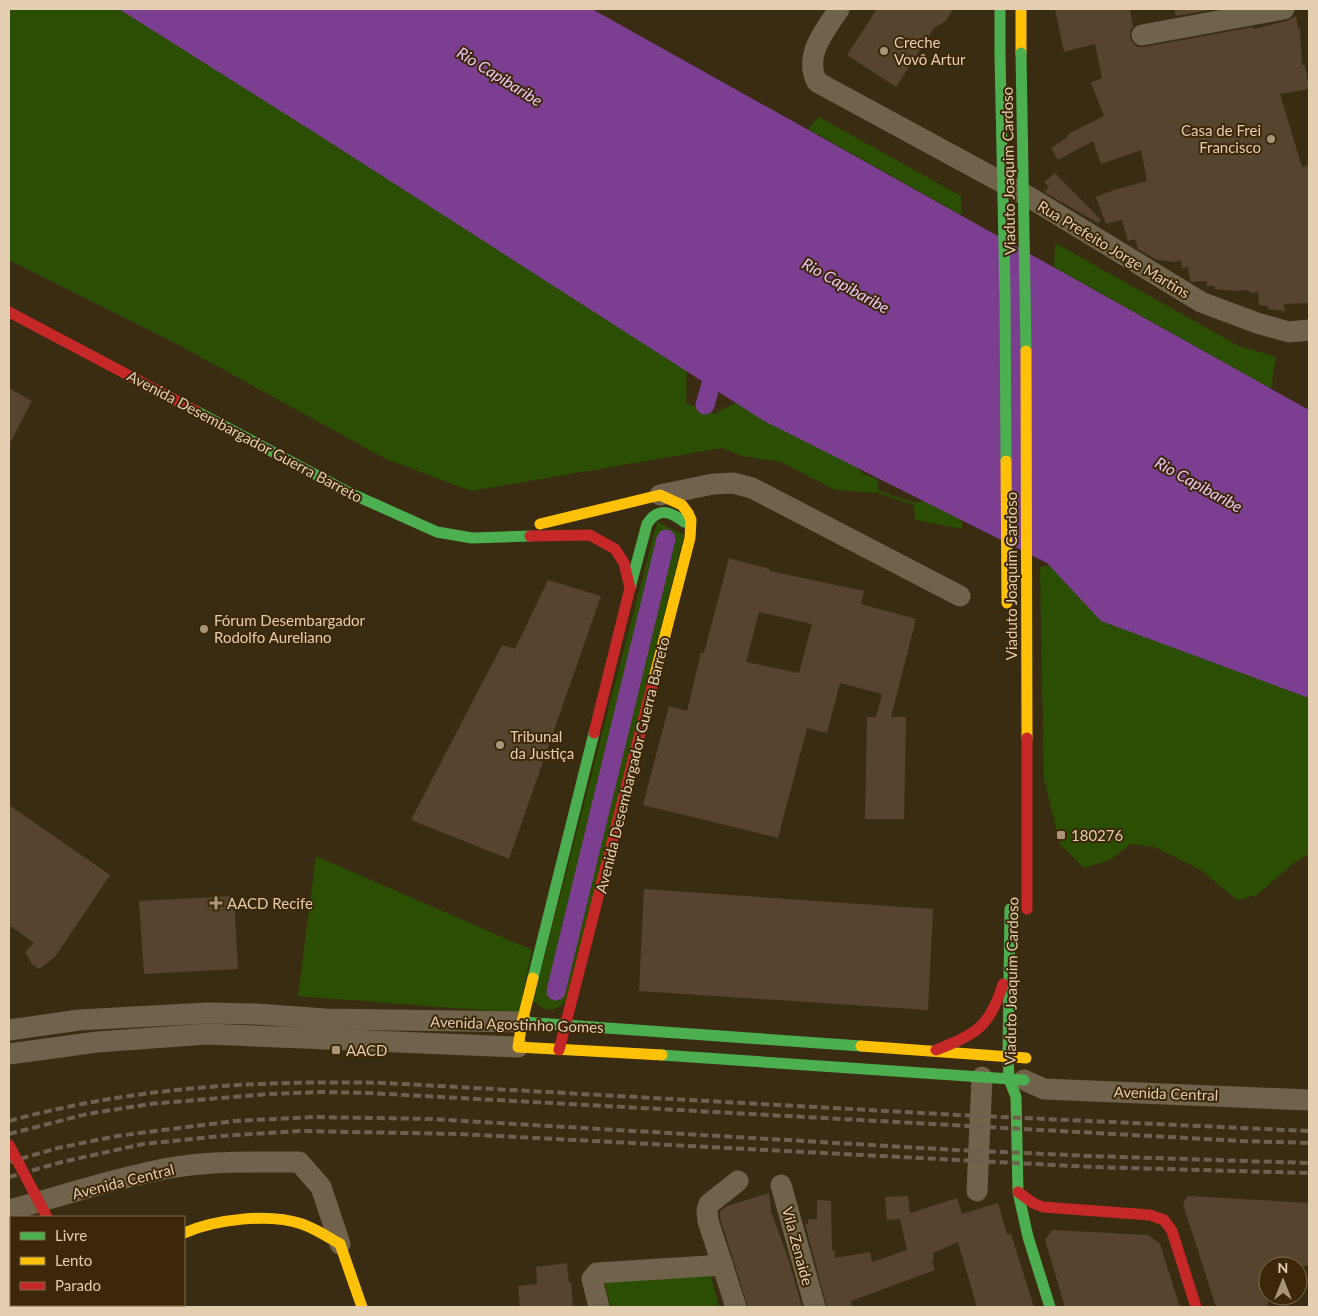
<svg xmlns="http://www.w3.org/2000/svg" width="1318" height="1316" font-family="Lato,sans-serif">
  <rect width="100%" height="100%" fill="#3a2c12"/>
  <g fill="#2b4f02">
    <path d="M9,9H160L687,362L686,403L715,414C723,408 731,407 739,400L851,459L863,474L877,479L879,491L915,503L930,499L960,514L963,529L915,520L914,505L878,493L835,490L781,462L742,456L722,448L471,491L384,458L175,343L9,260Z"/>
    <path d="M819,117L961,196V215L808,129Z"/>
    <path d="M1055,243L1239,346L1276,357L1271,389L1054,267Z"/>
    <path d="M657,522L684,535L567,1001C551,1013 549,1013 533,1001Z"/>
    <path d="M1055,565L1309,681V854L1295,862L1257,895L1237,900L1201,870L1155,847L1131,844L1110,860L1084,868L1060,844L1044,779L1040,567Z"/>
    <path d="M316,856L532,950L519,1013L298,996Z"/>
    <path d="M711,1276L719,1307H611L604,1281Z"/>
  </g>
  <path fill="#7c3e91" d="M119,9H592L1309,410V698L1101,621L1047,563L764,421L317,134Z"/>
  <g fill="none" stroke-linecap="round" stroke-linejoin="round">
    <g stroke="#7c3e91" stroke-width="19">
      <path d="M705,405L717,363"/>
      <path d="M556,991L666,539"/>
    </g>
  </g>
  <g fill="#56442f" fill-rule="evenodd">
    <path d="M877,9H953L946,21L934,28L896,87L847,55Z"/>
    <path d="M1055,9H1130L1133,27L1130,31V38L1133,43L1137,47H1144L1253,27L1254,29L1286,21L1296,16L1298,29H1300L1302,65H1305L1309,89L1280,94L1302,167L1309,165V303L1284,304L1285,311L1268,309V306L1259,305L1258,292L1250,293L1249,290L1236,291L1215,289V286H1207V281L1192,282L1190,281L1188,267L1182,268L1181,260L1175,262L1157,260L1138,249L1135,239L1128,241L1122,220L1106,224L1096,197L1114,190L1147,181L1141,150L1101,164L1093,141L1058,160L1051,148L1069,136L1068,134L1104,116L1091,83L1102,78L1095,44L1064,52Z"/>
    <path d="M1174,9H1216L1176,16Z"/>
    <path d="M1055,173L1101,220L1098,223L1044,192L1049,187L1044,182Z"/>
    <path d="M9,388L32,401L9,445Z"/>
    <path d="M729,558L770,569V571L864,591L861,604L916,619L891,717H906L904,819H865L867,717H876L882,694L840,683L827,733L807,728L778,838L643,805L669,706L687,711L701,652L704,653ZM759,612L812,624L799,673L746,662Z"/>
    <path d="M548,580L601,596L509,859L411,820L502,645L515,649Z"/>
    <path d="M9,805L110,875L55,957L39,969L32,964L25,952L34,943L9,925Z"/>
    <path d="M644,889L933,909L928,1010L639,991Z"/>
    <path d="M234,896L238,969L144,974L139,901Z"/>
    <path d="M769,1193L771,1211L789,1261L802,1307H748L720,1218V1211L727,1206Z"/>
    <path d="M908,1196L910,1213L957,1198L962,1214L998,1203L1007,1234H1011L1034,1307H977L958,1242L933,1253L934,1259L932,1260L935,1270L851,1301L852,1307H827L805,1224H808V1219H817V1200L831,1201L832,1250H835V1258L870,1252L872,1262L907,1250L900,1219L887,1220L885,1197Z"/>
    <path d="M1188,1196L1309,1203V1266H1268V1307H1216L1183,1204Z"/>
    <path d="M1052,1230L1148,1235L1160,1244L1180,1307H1065L1045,1240Z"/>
    <path d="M567,1263L569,1283L571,1282L573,1307H520L518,1286L537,1284L536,1267Z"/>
  </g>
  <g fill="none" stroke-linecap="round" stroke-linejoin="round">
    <g stroke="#70624b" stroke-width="21">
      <path d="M839,9C825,31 803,55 817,82L1029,197L1201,302L1257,323L1289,332L1309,330"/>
      <path d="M1142,35L1284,9"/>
      <path d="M660,495L713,484L733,483L752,488L960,596"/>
      <path d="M9,1030L79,1020L207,1013L256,1014L325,1019L522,1022"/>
      <path d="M9,1054L97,1042L207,1034L518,1047"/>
      <path d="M1024,1080L1044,1089L1309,1100"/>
      <path d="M781,1185L815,1307"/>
      <path d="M977,1191L982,1077"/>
      <path d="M9,1210C56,1198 102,1182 150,1172C199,1160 249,1162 299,1162L321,1187L340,1244"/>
      <path d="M599,1307L592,1279L597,1273L723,1265"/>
      <path d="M736,1307L708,1221L707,1210L709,1204L738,1181"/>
    </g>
    <g stroke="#4caf50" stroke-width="11">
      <path d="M1000,9V55"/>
      <path d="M196,411L350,493L437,532L472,538L530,536"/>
      <path d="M630,588L647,524C658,507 670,511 684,522"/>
      <path d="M1010,909L1008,1057L1009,1079L1016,1097L1018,1192L1028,1237L1050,1307"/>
      <path d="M533,978L594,733"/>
      <path d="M522,1022L861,1046"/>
      <path d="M662,1055L1024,1080"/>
    </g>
    <g stroke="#ffc107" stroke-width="11">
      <path d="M1021,9V53"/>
      <path d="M540,524L660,495L682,505L688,513L691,520L690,538L653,682"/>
      <path d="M533,978L522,1022L518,1047L662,1055"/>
      <path d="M861,1046L1026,1058"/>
      <path d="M184,1233C216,1219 269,1213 302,1224C316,1229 328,1237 340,1244"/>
      <path d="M340,1244L362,1307"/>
      <path d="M34,1305L35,1307"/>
      <path d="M80,1305L81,1307"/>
      <path d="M129,1305V1307"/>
    </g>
    <g stroke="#c62828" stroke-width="11">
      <path d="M9,312L196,411"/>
      <path d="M530,536L590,535L615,549L624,563L630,588L594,733"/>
      <path d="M559,1050L653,682"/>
      <path d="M936,1050C976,1034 990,1027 1003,984"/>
      <path d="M1018,1192L1033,1203L1043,1207L1150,1215L1164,1220L1172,1231L1196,1307"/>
      <path d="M9,1236L11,1242"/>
    </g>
    <g stroke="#6e624e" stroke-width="4" stroke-dasharray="8 4" stroke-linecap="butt">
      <path d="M9,1121C132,1087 259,1080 386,1083L958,1115L1309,1131"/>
      <path d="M9,1134L87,1114L150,1104L269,1094L322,1092L369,1093L1242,1141L1309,1143"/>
      <path d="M9,1162L58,1148L117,1136L234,1121L315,1117L431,1119L956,1150L1091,1156L1309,1163"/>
      <path d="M9,1177L62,1162L143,1144L222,1136L299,1131L460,1134L1092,1167L1309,1173"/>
    </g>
    <g stroke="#4caf50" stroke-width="11">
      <path d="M1021,53L1026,351"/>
      <path d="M1000,55L1005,294L1006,461"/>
    </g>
    <g stroke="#ffc107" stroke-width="11">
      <path d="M1026,351L1027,738"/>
      <path d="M1006,461L1007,603"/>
    </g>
    <g stroke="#c62828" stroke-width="11">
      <path d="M1027,738V909"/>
      <path d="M9,1145L47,1217"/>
    </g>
  </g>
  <g fill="#a8957a" stroke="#3c2809" stroke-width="2">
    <circle cx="884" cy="51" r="5"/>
    <circle cx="1271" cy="139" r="5"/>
    <circle cx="204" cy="629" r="5"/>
    <circle cx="500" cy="745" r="5"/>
    <rect x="1056" y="830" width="10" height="10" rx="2.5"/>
    <path d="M213.5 895.5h5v5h5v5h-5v5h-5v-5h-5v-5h5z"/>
    <rect x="331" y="1045" width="10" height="10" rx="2.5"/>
  </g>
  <g text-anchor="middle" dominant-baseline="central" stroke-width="4" stroke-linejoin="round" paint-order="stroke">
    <g font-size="15" fill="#e3ceb2" stroke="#3c2809" text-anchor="start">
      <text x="894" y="42">Creche<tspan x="894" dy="17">Vovô Artur</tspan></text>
      <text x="1261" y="130" text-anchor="end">Casa de Frei<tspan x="1261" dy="17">Francisco</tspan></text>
      <text x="214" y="620">Fórum Desembargador<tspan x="214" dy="17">Rodolfo Aureliano</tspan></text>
      <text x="510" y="736">Tribunal<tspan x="510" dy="17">da Justiça</tspan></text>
      <text x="1071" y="835">180276</text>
      <text x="227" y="903">AACD Recife</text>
      <text x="346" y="1050">AACD</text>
    </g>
    <g font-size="15" fill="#e3ceb2" stroke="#3c2809">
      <text transform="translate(1008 171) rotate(-91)">Viaduto Joaquim Cardoso</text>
      <text transform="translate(1114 249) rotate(31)">Rua Prefeito Jorge Martins</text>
      <text transform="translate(245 436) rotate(28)">Avenida Desembargador Guerra Barreto</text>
      <text transform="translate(1011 576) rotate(-90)">Viaduto Joaquim Cardoso</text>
      <text transform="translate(632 765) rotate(-76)">Avenida Desembargador Guerra Barreto</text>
      <text transform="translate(1011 981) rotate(-89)">Viaduto Joaquim Cardoso</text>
      <text transform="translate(517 1024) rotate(2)">Avenida Agostinho Gomes</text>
      <text transform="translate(1166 1093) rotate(2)">Avenida Central</text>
      <text transform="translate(123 1181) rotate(-14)">Avenida Central</text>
      <text transform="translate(798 1246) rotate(75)">Vila Zenaide</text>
    </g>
    <g font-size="16" font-style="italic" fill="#e8c7f7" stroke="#3c2809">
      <text transform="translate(500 76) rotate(32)">Rio Capibaribe</text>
      <text transform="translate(846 285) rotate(29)">Rio Capibaribe</text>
      <text transform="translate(1199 484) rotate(29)">Rio Capibaribe</text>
    </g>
  </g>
  <rect width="1318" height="1316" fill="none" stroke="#e3ceb2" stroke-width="20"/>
  <rect x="10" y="1216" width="175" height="90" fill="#3c2809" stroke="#7f6a4d"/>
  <rect x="20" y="1232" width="25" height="8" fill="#4caf50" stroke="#7f6a4d"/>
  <text x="55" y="1241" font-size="15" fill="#e3ceb2">Livre</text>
  <rect x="20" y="1257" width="25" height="8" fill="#ffc107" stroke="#7f6a4d"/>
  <text x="55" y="1266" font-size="15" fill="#e3ceb2">Lento</text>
  <rect x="20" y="1282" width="25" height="8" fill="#c62828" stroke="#7f6a4d"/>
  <text x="55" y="1291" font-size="15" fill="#e3ceb2">Parado</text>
  <g transform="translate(1283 1281)"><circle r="24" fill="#3c2809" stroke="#7f6a4d"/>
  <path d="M0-4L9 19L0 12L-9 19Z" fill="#a8957a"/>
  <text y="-8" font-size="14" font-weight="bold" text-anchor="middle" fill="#e3ceb2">N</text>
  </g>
</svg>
